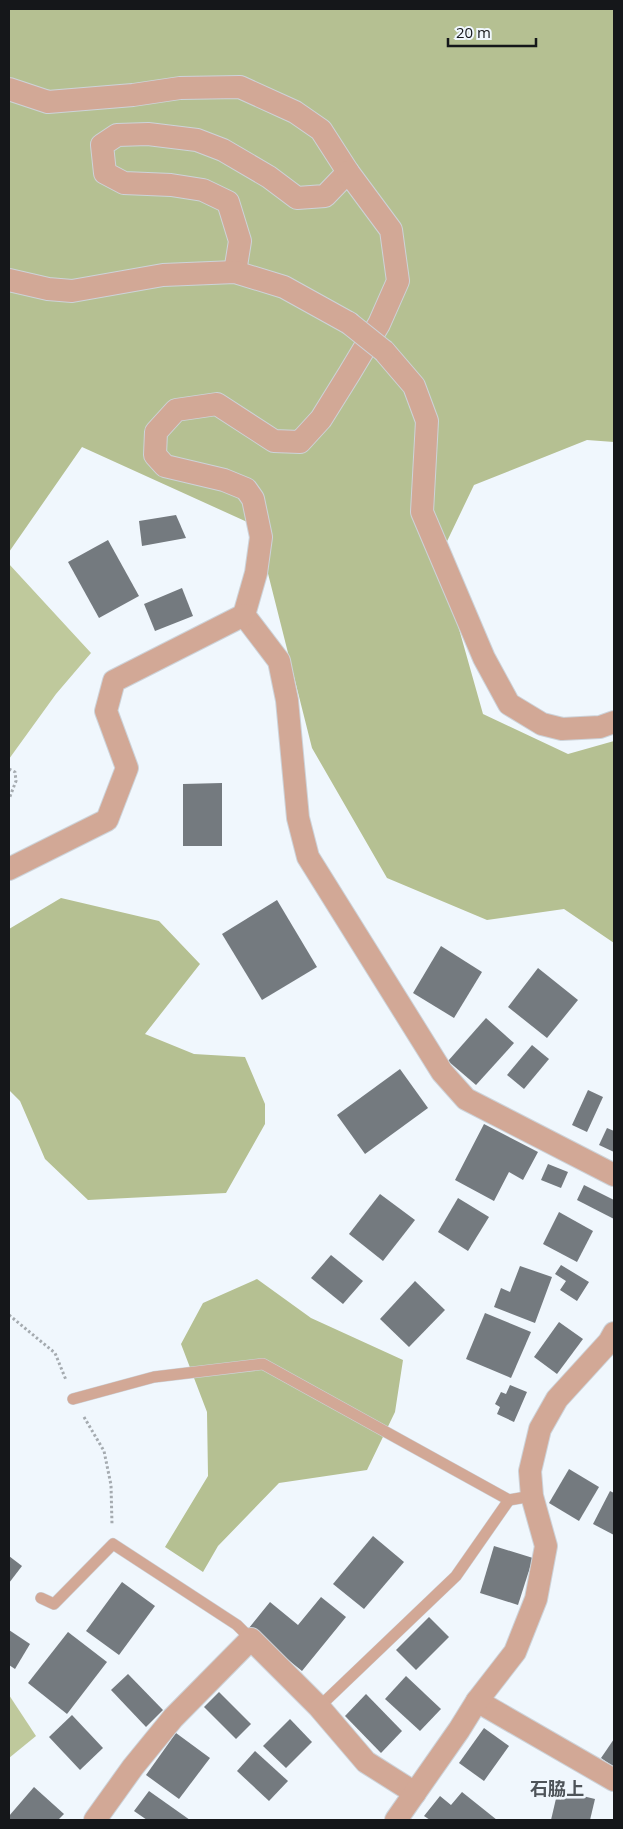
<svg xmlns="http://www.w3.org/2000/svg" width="623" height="1829" font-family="'Open Sans','Noto Sans JP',sans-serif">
  <rect width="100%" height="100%" fill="#f0f7fd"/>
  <g fill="#bfc99c">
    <path d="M9,564L91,653L56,694L9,759Z"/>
    <path d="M9,1695L36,1736L9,1758Z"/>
  </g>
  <g fill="#b5c092">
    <path d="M9,9H614V442L587,440L474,485L439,558L483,714L568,754L614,741V943L564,909L487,920L387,878L312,748L256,526L82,447L9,552Z"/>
    <path d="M61,898L159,921L200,964L145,1034L194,1054L245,1057L265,1104V1124L226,1193L88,1200L45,1159L20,1101L9,1090V929Z"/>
    <path d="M257,1279L311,1318L403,1360L395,1412L367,1470L279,1483L218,1546L203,1572L165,1547L208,1476L207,1412L181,1344L203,1303Z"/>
  </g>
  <g fill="#747a7f">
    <path d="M176,515L186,538L142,546L139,521Z"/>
    <path d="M108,540L139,596L99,618L68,562Z"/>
    <path d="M182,588L193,616L155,631L144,604Z"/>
    <path d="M222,783V846H183V784Z"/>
    <path d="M277,900L317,967L262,1000L222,934Z"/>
    <path d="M441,946L482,972L454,1018L413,993Z"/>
    <path d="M538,968L578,1000L547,1038L508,1007Z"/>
    <path d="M486,1018L514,1043L476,1085L448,1061Z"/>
    <path d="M532,1045L549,1059L524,1089L507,1075Z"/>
    <path d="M400,1069L428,1108L365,1154L337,1115Z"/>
    <path d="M588,1090L603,1097L587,1132L572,1125Z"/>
    <path d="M484,1124L538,1152L523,1180L509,1172L494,1201L455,1180Z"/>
    <path d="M607,1128L614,1131V1152L599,1145Z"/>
    <path d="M548,1164L568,1172L561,1188L541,1180Z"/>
    <path d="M584,1185L614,1200V1219L577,1200Z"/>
    <path d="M380,1194L415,1220L383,1261L349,1234Z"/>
    <path d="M458,1198L489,1217L468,1251L438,1232Z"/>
    <path d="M559,1212L593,1231L577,1262L543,1244Z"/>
    <path d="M331,1255L363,1281L343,1304L311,1278Z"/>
    <path d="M561,1265L589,1282L577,1301L560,1290L566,1281L555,1274Z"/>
    <path d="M520,1266L552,1277L535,1323L494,1307L501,1288L510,1292Z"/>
    <path d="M415,1281L445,1310L409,1347L380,1319Z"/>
    <path d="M485,1313L531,1332L511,1378L466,1359Z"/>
    <path d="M559,1322L583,1339L557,1374L534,1357Z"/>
    <path d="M510,1385L527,1392L514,1422L497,1414L500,1407L495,1404L501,1392L506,1394Z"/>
    <path d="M569,1469L599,1487L579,1521L549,1503Z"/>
    <path d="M610,1491L614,1493V1535L593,1524Z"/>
    <path d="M373,1536L404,1562L364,1609L333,1584Z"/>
    <path d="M494,1546L533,1558L518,1605L480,1593Z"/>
    <path d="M9,1556L22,1566L9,1583Z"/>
    <path d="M122,1582L155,1606L119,1655L86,1631Z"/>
    <path d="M321,1597L346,1617L302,1671L249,1628L270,1602L298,1625Z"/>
    <path d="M429,1617L449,1637L416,1670L396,1650Z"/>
    <path d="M9,1630L30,1644L15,1669L9,1665Z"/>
    <path d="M68,1632L107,1662L67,1714L28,1683Z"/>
    <path d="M128,1674L163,1710L146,1727L111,1690Z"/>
    <path d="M406,1676L441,1709L420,1731L385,1699Z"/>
    <path d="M219,1692L251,1724L236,1739L204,1707Z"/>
    <path d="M366,1694L402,1731L381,1753L345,1716Z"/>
    <path d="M72,1715L103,1748L80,1770L49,1737Z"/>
    <path d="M290,1719L312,1742L286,1768L263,1746Z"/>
    <path d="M484,1728L509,1746L484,1781L459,1763Z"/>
    <path d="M176,1733L210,1758L179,1799L146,1775Z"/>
    <path d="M614,1739V1767L601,1758Z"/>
    <path d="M255,1751L288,1781L269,1801L237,1771Z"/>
    <path d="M34,1787L64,1814L58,1820H9V1816Z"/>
    <path d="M558,1790L595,1799L590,1820H551Z"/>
    <path d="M149,1791L190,1820H147L134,1811Z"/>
    <path d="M462,1792L497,1820H430L424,1816L440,1796L451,1805Z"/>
  </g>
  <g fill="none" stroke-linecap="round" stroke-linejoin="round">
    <defs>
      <g id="service">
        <path d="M73,1399L154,1377L263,1364L509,1500L532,1496"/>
        <path d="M41,1598L54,1604L113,1544L237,1625L251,1639"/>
        <path d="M319,1707L456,1576L509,1500"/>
      </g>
      <g id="minor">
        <path d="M9,89L48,102L133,95L180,88L240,87L295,112L321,130L348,172L325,196L297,198L269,177L223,150L197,140L148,134L117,135L102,145L105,173L124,183L171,185L203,190L228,202L240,241L235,272"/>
        <path d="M348,172L391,230L398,281L379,324L349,374L321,419L300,442L274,441L217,404L176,410L156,432L155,455L165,466L224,480L246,489L253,499L261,537L256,573L244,615L279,661L287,700L298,818L308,857L442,1072L466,1099L614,1175"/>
        <path d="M9,280L48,289L72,291L163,275L235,272L284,287L349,323"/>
        <path d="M384,351L414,386L427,421L422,512L484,658L509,704L542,724L562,729L600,727L614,722"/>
        <path d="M9,869L107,820L127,768L106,711L114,681L244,615"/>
        <path d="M477,1701L614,1780"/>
        <path d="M95,1820L133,1767L173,1718L251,1639L319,1707L366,1762L415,1793"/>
        <path d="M396,1820L459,1730L477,1701L515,1652L536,1599L546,1546L532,1496L530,1471L540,1429L557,1399L609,1342L614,1333"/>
      </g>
    </defs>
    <use href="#service" stroke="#cdd3d9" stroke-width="12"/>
    <use href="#minor" stroke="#cdd3d9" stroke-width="24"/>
    <g stroke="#a5abb0" stroke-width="3" stroke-dasharray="2.5 2.5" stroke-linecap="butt">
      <path d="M9,769L15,772L16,781L9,799"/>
      <path d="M9,1315L55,1353L66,1380"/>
      <path d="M84,1417L104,1451L111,1485L112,1525"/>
    </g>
    <use href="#service" stroke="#d2a896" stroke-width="11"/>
    <use href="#minor" stroke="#d2a896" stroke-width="22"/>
    <defs>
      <path id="minor-bridge" d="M349,323L384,351"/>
    </defs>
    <use href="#minor-bridge" stroke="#cdd3d9" stroke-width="24" stroke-linecap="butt"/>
    <use href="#minor-bridge" stroke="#d2a896" stroke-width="22"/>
  </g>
  <g text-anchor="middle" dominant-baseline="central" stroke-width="5" stroke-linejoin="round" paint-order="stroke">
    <g font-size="18" font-weight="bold" fill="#4e5459" stroke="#f0f7fd">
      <text x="557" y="1788">石脇上</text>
    </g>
  </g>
  <rect width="623" height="1829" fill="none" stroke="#15171a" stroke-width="20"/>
  <path d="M448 38v8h88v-8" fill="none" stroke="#15171a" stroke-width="2.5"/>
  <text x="456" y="38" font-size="15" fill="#15171a" stroke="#f0f7fd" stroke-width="4" paint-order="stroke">20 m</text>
</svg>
